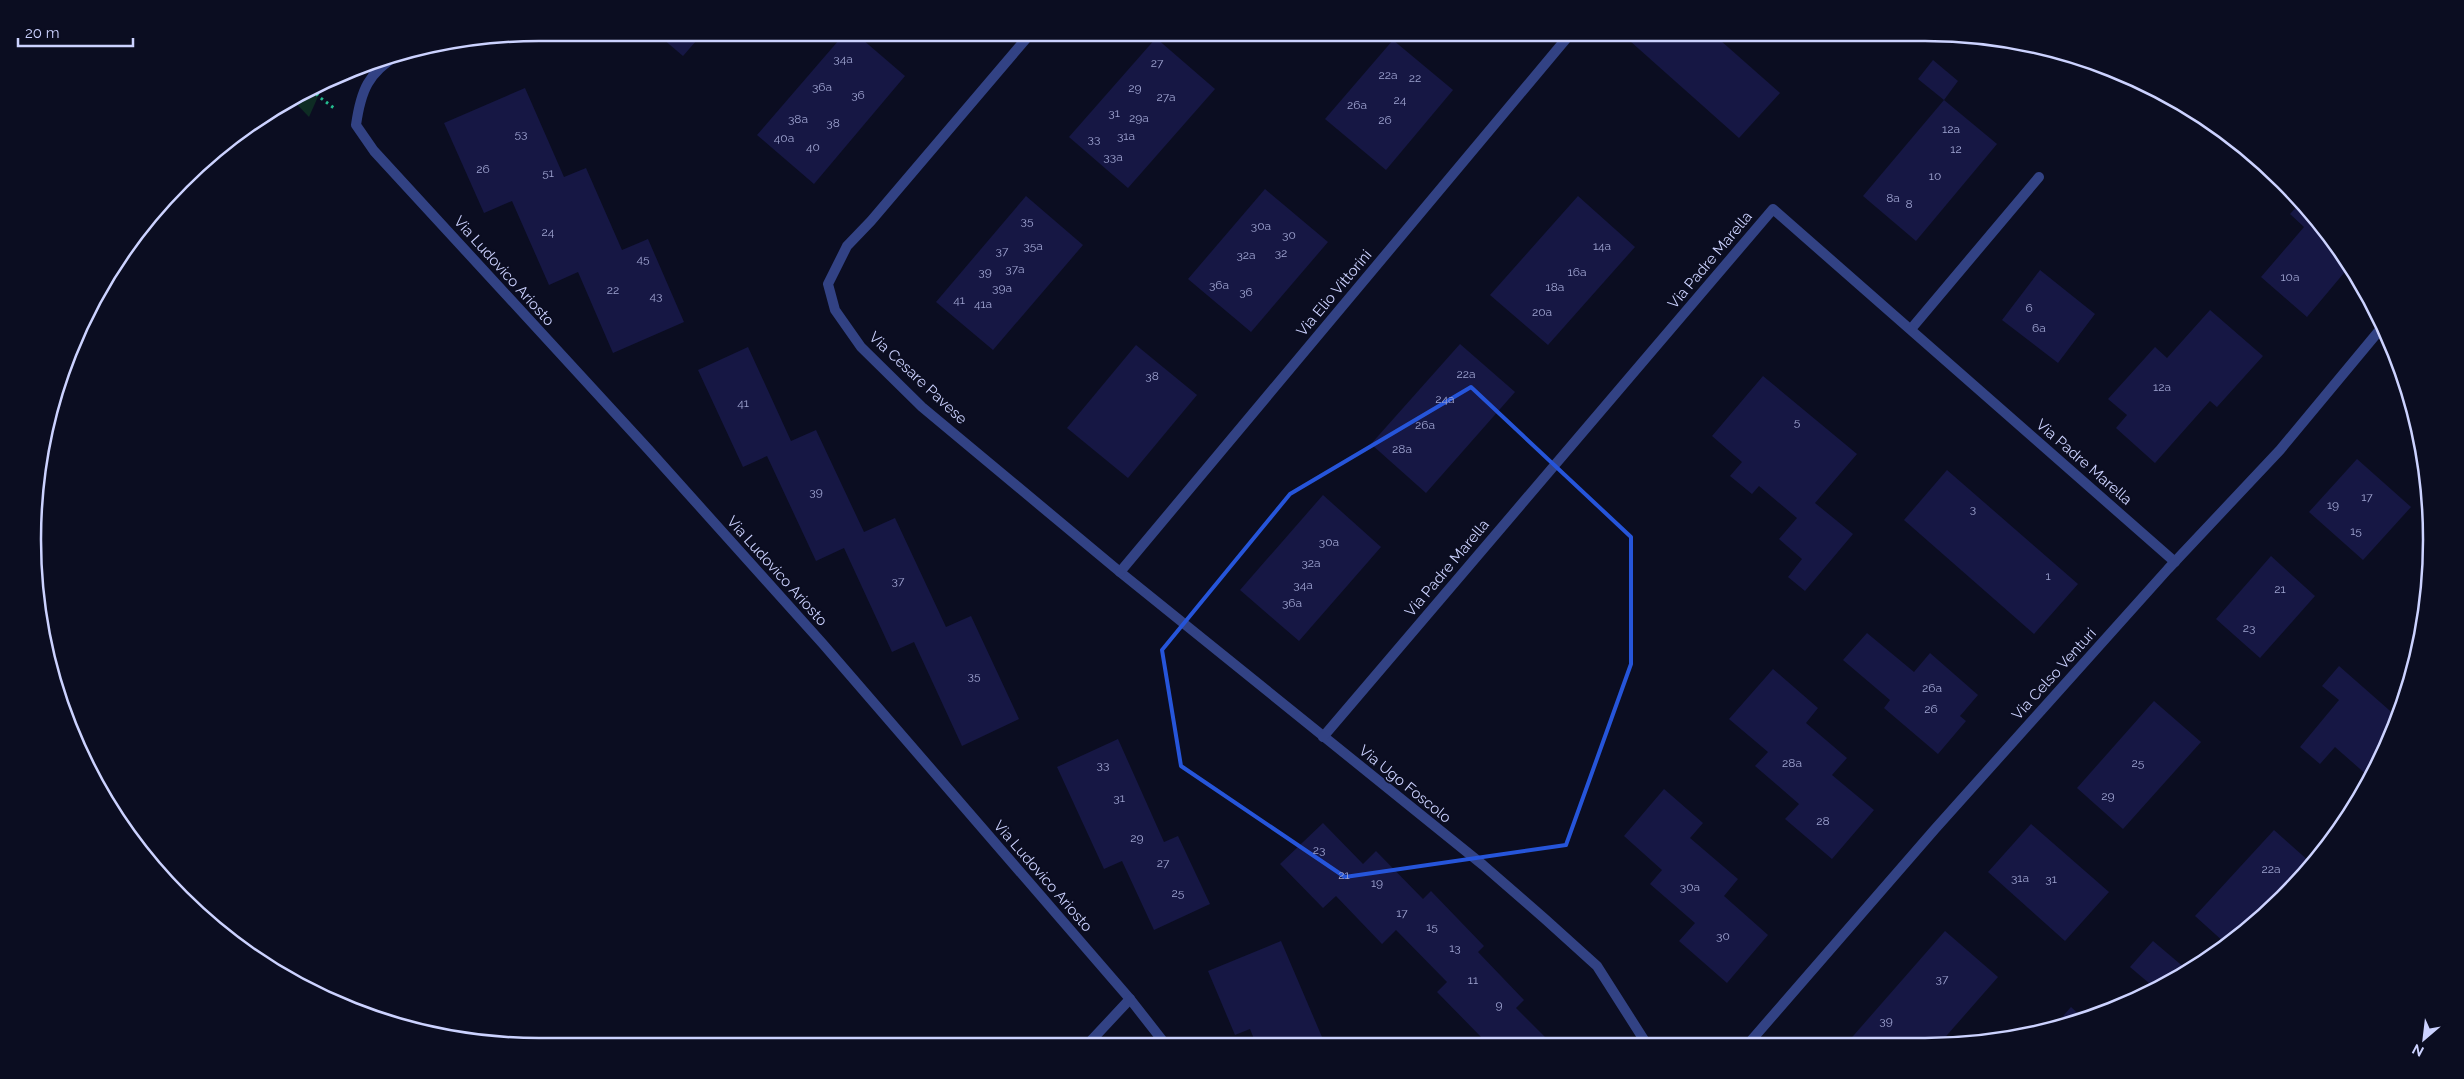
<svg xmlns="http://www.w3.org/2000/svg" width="2464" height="1079" font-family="Raleway,sans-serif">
  <rect width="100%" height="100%" fill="#0b0d21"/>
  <path fill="#0e2c24" d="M324,83L309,117L291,98Z"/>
  <g fill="#161744">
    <path d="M656,33H703L683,56Z"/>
    <path d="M845,33H855L905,76L814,184L757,135Z"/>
    <path d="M1621,33H1712L1780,93L1739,138Z"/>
    <path d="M1794,33H1813L1804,42Z"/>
    <path d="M1156,38L1215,89L1128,188L1069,137Z"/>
    <path d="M1393,40L1453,90L1386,170L1325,119Z"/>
    <path d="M1933,60L1958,81L1944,100L1918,79Z"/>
    <path d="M525,88L564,177L586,168L622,250L648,239L684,322L613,353L578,272L549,285L512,201L484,213L444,123Z"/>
    <path d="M1944,100L1997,144L1916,241L1863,196Z"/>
    <path d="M2239,144L2259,159L2267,168L2236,150Z"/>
    <path d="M1265,189L1328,242L1251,332L1188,279Z"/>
    <path d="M1026,196L1083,245L993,350L936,302Z"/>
    <path d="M1578,196L1635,247L1548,345L1490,295Z"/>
    <path d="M2300,203L2327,231L2349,267L2307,317L2261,277L2304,227L2290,214Z"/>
    <path d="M2040,270L2095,314L2058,363L2002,320Z"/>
    <path d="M2210,310L2263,356L2217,407L2210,401L2155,463L2116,428L2127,415L2108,399L2155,347L2167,358Z"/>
    <path d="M1460,344L1515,392L1426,493L1371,444Z"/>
    <path d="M1136,345L1197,395L1128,478L1067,428Z"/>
    <path d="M748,347L791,441L816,430L864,532L895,518L946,627L971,616L1019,719L962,746L914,642L892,652L844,548L816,561L767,456L743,467L698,370Z"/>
    <path d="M1763,376L1857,454L1815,503L1853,534L1805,591L1788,577L1802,559L1779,539L1797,518L1759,486L1752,494L1730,476L1742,462L1712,436Z"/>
    <path d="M2357,459L2411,507L2363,560L2309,512Z"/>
    <path d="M1947,470L2078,584L2034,634L1904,520Z"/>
    <path d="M1323,495L1381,547L1299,641L1240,590Z"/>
    <path d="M2271,556L2315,596L2260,658L2216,619Z"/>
    <path d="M1867,633L1914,672L1930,653L1978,695L1960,716L1966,721L1938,754L1884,708L1890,700L1843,660Z"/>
    <path d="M2339,666L2397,717L2368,776L2335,747L2320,764L2300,747L2339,700L2322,686Z"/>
    <path d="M1773,669L1818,708L1806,723L1847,758L1832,775L1874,810L1832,859L1785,819L1799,804L1755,766L1768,752L1729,719Z"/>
    <path d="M2154,701L2201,742L2123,829L2077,788Z"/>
    <path d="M1118,739L1164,842L1178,836L1210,904L1154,930L1122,861L1104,869L1057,767Z"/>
    <path d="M1664,789L1703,823L1690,838L1738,879L1724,896L1768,935L1727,983L1679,941L1695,923L1650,884L1662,870L1624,836Z"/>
    <path d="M1323,823L1363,864L1376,851L1423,899L1431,891L1484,946L1478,952L1524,1000L1516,1008L1551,1043L1481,1044L1484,1040L1437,992L1447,982L1396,930L1382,944L1336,896L1323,908L1280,864Z"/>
    <path d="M2031,824L2109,892L2065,941L1988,872Z"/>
    <path d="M2274,830L2310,862L2259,921L2225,943L2195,916Z"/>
    <path d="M1945,931L1998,977L1941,1042L1847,1043Z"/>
    <path d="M1281,941L1325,1044H1256L1250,1029L1235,1035L1208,971Z"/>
    <path d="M2153,941L2186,969L2156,989L2130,967Z"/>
    <path d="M2071,1007L2084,1019L2051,1030Z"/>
  </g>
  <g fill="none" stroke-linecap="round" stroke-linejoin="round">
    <path stroke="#24bb8e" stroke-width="3" stroke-dasharray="2.5 4" stroke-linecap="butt" d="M313,88L318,96L334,108"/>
    <path stroke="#324284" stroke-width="10" d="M1911,329L2039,177"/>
    <g stroke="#324284" stroke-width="10">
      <path d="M1031,33L871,221L847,246L828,284L835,310L861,347L922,407L1120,572L1483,865L1545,919L1597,966L1646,1043"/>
      <path d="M399,54C368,73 361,90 356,125L374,151L648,449L823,644L1130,999L1166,1045"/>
      <path d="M1120,572L1571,33"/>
      <path d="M1323,737L1773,209L2175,562"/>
      <path d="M1749,1043L1935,829L2168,569L2280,450L2383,326"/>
      <path d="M1087,1045L1130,999"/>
    </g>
  </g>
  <path fill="none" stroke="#2655da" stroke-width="4" stroke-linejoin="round" d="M1471,387L1631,537V664L1566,845L1345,877L1181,766L1162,650L1290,494Z"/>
  <g text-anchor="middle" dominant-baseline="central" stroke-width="4" stroke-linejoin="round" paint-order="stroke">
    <g font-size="12" fill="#9ea3d0">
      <text x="843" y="59">34a</text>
      <text x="1157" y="63">27</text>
      <text x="1388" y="75">22a</text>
      <text x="1415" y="78">22</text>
      <text x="822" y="87">36a</text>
      <text x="1135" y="88">29</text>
      <text x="858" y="95">36</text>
      <text x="1166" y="97">27a</text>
      <text x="1400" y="100">24</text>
      <text x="1357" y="105">26a</text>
      <text x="1114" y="113">31</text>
      <text x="1139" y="118">29a</text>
      <text x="798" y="119">38a</text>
      <text x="1385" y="120">26</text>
      <text x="833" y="123">38</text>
      <text x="1951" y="129">12a</text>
      <text x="521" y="134">53</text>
      <text x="1126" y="136">31a</text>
      <text x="784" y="138">40a</text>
      <text x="1094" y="139">33</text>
      <text x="813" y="147">40</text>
      <text x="1956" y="149">12</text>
      <text x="1113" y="157">33a</text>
      <text x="483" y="169">26</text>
      <text x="548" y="173">51</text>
      <text x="1935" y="176">10</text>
      <text x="1893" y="198">8a</text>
      <text x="1909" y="204">8</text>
      <text x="1027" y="221">35</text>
      <text x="1261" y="226">30a</text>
      <text x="548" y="232">24</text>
      <text x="1289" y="235">30</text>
      <text x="1033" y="246">35a</text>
      <text x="1602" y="246">14a</text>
      <text x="1002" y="251">37</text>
      <text x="1281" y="253">32</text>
      <text x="1246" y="255">32a</text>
      <text x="643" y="259">45</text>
      <text x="1015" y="269">37a</text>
      <text x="985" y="272">39</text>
      <text x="1577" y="272">16a</text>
      <text x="2290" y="277">10a</text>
      <text x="1219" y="285">36a</text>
      <text x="1555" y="287">18a</text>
      <text x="1002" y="288">39a</text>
      <text x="613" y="290">22</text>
      <text x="1246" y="292">36</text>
      <text x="656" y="296">43</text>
      <text x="959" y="300">41</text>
      <text x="983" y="304">41a</text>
      <text x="2029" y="308">6</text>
      <text x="1542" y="312">20a</text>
      <text x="2039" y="328">6a</text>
      <text x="1466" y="374">22a</text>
      <text x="1152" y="376">38</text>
      <text x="2162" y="387">12a</text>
      <text x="1445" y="399">24a</text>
      <text x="743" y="403">41</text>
      <text x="1797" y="422">5</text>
      <text x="1425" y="425">26a</text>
      <text x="1402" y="449">28a</text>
      <text x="816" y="492">39</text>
      <text x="2367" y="497">17</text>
      <text x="2333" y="505">19</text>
      <text x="1973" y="509">3</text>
      <text x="2356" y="531">15</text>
      <text x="1329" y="542">30a</text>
      <text x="1311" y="563">32a</text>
      <text x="2048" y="576">1</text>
      <text x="898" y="581">37</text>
      <text x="1303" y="585">34a</text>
      <text x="2280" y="589">21</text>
      <text x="1292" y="603">36a</text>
      <text x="2249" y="628">23</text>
      <text x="974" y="676">35</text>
      <text x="1932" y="688">26a</text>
      <text x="1931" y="709">26</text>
      <text x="1792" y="763">28a</text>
      <text x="2138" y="763">25</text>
      <text x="1103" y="765">33</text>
      <text x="2108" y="796">29</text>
      <text x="1119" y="798">31</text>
      <text x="1823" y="821">28</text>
      <text x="1137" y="838">29</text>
      <text x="1319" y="850">23</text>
      <text x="1163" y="863">27</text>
      <text x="2271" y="869">22a</text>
      <text x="1344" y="875">21</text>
      <text x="2020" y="878">31a</text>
      <text x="2051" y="879">31</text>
      <text x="1377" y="883">19</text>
      <text x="1690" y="887">30a</text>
      <text x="1178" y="893">25</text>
      <text x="1402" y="913">17</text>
      <text x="1432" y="927">15</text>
      <text x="1723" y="936">30</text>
      <text x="1455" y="948">13</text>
      <text x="1942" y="979">37</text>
      <text x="1473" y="980">11</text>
      <text x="1499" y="1005">9</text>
      <text x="1886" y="1021">39</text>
    </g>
    <g font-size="15" fill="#ccd2ff" stroke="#0b0d21">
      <text transform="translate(1710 260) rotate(-50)">Via Padre Marella</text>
      <text transform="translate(504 271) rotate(48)">Via Ludovico Ariosto</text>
      <text transform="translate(1334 293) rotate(-50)">Via Elio Vittorini</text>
      <text transform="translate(918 378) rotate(43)">Via Cesare Pavese</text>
      <text transform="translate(2084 462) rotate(41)">Via Padre Marella</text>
      <text transform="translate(1447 568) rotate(-50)">Via Padre Marella</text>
      <text transform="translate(777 571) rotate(48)">Via Ludovico Ariosto</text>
      <text transform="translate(2054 674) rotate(-48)">Via Celso Venturi</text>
      <text transform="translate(1405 784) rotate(39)">Via Ugo Foscolo</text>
      <text transform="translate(1043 876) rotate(49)">Via Ludovico Ariosto</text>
    </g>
  </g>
  <path d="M0 0H2464V1079H0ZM539 41H1925A498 498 0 0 1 2423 539V540A498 498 0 0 1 1925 1038H539A498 498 0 0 1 41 540V539A498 498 0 0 1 539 41Z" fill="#0b0d21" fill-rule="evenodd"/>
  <path fill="none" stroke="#ccd2ff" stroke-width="2.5" d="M539 41H1925A498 498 0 0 1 2423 539V540A498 498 0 0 1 1925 1038H539A498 498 0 0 1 41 540V539A498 498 0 0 1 539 41Z"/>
  <g transform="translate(2424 1039) rotate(208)" stroke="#0b0d21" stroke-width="4" paint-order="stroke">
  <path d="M0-4L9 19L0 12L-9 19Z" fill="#ccd2ff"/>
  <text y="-8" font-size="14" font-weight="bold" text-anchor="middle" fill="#ccd2ff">N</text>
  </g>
  <path d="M18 38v8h115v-8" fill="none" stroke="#ccd2ff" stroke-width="2.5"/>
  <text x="25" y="38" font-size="15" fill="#ccd2ff" stroke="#0b0d21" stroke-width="4" paint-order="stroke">20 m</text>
</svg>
